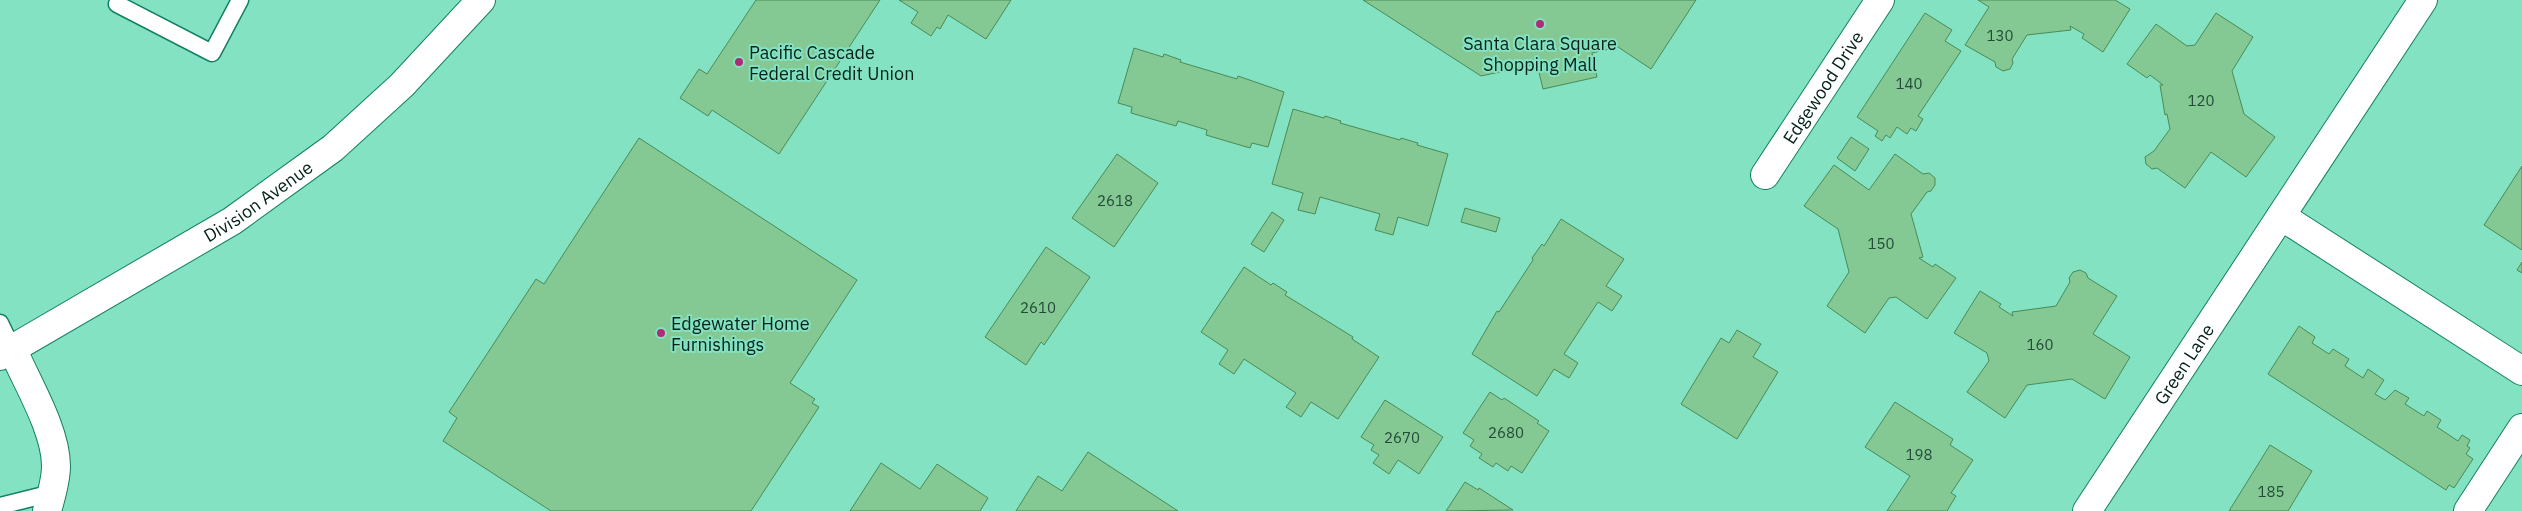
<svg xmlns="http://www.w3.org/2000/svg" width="2522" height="511" font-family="'IBM Plex Sans',sans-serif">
  <rect width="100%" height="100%" fill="#83e2c2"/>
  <g fill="#84c893" stroke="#498b59">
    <path d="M756,0H880L779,154L712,110L708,116L680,98L699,69L707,74Z"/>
    <path d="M899,0H1011L986,39L948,15L940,29L937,27L931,36L911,23L918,12Z"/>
    <path d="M1363,0H1696L1651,69L1618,47L1592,53L1597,77L1543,89L1537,64L1481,76Z"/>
    <path d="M1978,0H2115L2130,9L2103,52L2082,38L2084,34L2070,26L2071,30L2027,35L2012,59L2013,63L2010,69L2003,71L1996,67L1995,62L1965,45L1989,7Z"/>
    <path d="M1925,13L1952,30L1945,41L1961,51L1918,116L1923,119L1916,131L1911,128L1907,134L1897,127L1890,138L1886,135L1882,141L1875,136L1878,131L1857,117Z"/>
    <path d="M2216,13L2253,37L2232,71L2244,114L2275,137L2246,177L2211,152L2185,188L2157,168L2152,169L2146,164L2145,157L2154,151L2170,129L2167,114L2165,115L2160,85H2163L2150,75L2147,78L2127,64L2156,24L2187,46L2195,45Z"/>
    <path d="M1134,48L1163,57L1164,54L1181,60L1180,62L1237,79L1238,76L1284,92L1268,147L1252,143L1250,148L1206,135L1207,130L1178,121L1176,126L1131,113L1132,107L1118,103Z"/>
    <path d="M1293,109L1324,118L1325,116L1341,121L1340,123L1400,140L1401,138L1418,143L1417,145L1448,154L1428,226L1398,217L1393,235L1375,230L1380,214L1320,197L1315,214L1298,210L1303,193L1272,184Z"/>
    <path d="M1851,137L1869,149L1855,171L1837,158Z"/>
    <path d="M639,138L857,280L790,383L815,399L812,403L819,407L751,511H551L443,441L457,418L449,412L536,279L544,284Z"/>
    <path d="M1117,154L1158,183L1114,247L1072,218Z"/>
    <path d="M1895,154L1923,174L1929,173L1935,178V185L1931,191L1927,192L1911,214L1923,257L1919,258L1933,267L1935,264L1956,278L1927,319L1896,297L1889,298L1865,333L1827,306L1849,272L1838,229L1804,206L1834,165L1869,190Z"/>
    <path d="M2522,166V250L2484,225Z"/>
    <path d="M1465,208L1500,218L1496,232L1461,222Z"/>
    <path d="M1272,212L1284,220L1264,252L1251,244Z"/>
    <path d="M1561,219L1624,259L1606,286L1622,296L1612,311L1598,302L1564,354L1578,363L1569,378L1554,369L1537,396L1472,354L1497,311L1499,312L1533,260L1532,258L1542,244L1544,246Z"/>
    <path d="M1046,247L1090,277L1044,345L1041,342L1026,365L985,337Z"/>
    <path d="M2522,262V273L2517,270Z"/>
    <path d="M1244,267L1271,285L1273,283L1287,292L1285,295L1353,337L1352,339L1379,357L1338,419L1311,402L1301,417L1286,407L1296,393L1244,359L1234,374L1219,364L1228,350L1201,332Z"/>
    <path d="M2080,270L2086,273L2088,278L2117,296L2093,334L2130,357L2105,399L2072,379L2027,385L2005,418L1967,392L1989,361L1987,353L1954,333L1980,291L2001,304L1999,307L2013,316L2012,312L2056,306L2070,282L2069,278L2073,272Z"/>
    <path d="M2299,326L2315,337L2312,343L2329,354L2333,349L2349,359L2345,366L2363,378L2368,369L2384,380L2375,394L2385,400L2395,390L2409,398L2405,404L2424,416L2427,411L2441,420L2437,427L2458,441L2462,435L2470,440L2467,446L2470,448L2466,454L2473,459L2454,488L2449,485L2446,490L2268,374Z"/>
    <path d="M1737,330L1761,344L1753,357L1778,372L1737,439L1681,404L1721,338L1729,343Z"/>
    <path d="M1490,392L1502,400L1504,398L1539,421L1537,423L1549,431L1522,473L1511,466L1508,471L1496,463L1493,467L1479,458L1482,454L1470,446L1474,440L1463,433Z"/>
    <path d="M1385,400L1443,437L1419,474L1398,460L1389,474L1373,463L1379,455L1371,450L1374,445L1361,437Z"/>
    <path d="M1895,402L1953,439L1950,445L1973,460L1951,493L1956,496L1947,511H1887L1910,476L1865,447Z"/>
    <path d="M2270,445L2312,471L2288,511H2229Z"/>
    <path d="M1088,452L1178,511H1016L1038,476L1062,491Z"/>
    <path d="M881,463L920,489L937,464L988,498L980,511H850Z"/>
    <path d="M1465,482L1478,490L1479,488L1513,510L1446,511Z"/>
  </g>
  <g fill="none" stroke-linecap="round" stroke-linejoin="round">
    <defs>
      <g id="service">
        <path d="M117,4L212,53L240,0"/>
        <path d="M0,323L13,350"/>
        <path d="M0,506L52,493"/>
      </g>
      <g id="minor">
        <path id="s1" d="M1765,175L1880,0"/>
        <path d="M2281,216L2522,371"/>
        <path d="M13,350C27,383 56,430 56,466C56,481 51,496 47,511"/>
        <path id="s2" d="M2087,511L2423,0"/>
        <path d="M2468,511L2522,428"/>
      </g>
      <g id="tertiary">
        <path id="s3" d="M0,356L232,221L333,148L402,85L481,0"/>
      </g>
    </defs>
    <use href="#service" stroke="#128065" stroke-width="19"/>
    <use href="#minor" stroke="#128065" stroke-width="30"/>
    <use href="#tertiary" stroke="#128065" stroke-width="30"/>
    <use href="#service" stroke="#fff" stroke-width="16"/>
    <use href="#minor" stroke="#fff" stroke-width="28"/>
    <use href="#tertiary" stroke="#fff" stroke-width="28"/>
  </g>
  <g fill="#ae2c76" stroke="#83e2c2" stroke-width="2">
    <circle cx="1540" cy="24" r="5"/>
    <circle cx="739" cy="62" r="5"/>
    <circle cx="661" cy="333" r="5"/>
  </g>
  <g text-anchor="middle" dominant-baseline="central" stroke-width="4" stroke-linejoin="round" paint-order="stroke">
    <g font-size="15" fill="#234b38">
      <text x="2000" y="35">130</text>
      <text x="1909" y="83">140</text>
      <text x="2201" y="100">120</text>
      <text x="1115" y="200">2618</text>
      <text x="1881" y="243">150</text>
      <text x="1038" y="307">2610</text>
      <text x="2040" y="344">160</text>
      <text x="1506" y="432">2680</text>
      <text x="1402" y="437">2670</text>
      <text x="1919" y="454">198</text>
      <text x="2271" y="491">185</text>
    </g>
    <g font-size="18" fill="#032119" stroke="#83e2c2" text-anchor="start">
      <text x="1540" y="43" text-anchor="middle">Santa Clara Square<tspan x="1540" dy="21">Shopping Mall</tspan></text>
      <text x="749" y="52">Pacific Cascade<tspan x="749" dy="21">Federal Credit Union</tspan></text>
      <text x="671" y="323">Edgewater Home<tspan x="671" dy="21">Furnishings</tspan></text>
    </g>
    <g font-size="18" fill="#032119" stroke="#83e2c2">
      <text stroke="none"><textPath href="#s1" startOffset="105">Edgewood Drive</textPath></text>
      <text stroke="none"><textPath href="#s3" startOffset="301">Division Avenue</textPath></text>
      <text stroke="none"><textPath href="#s2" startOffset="176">Green Lane</textPath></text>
    </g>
  </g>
</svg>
